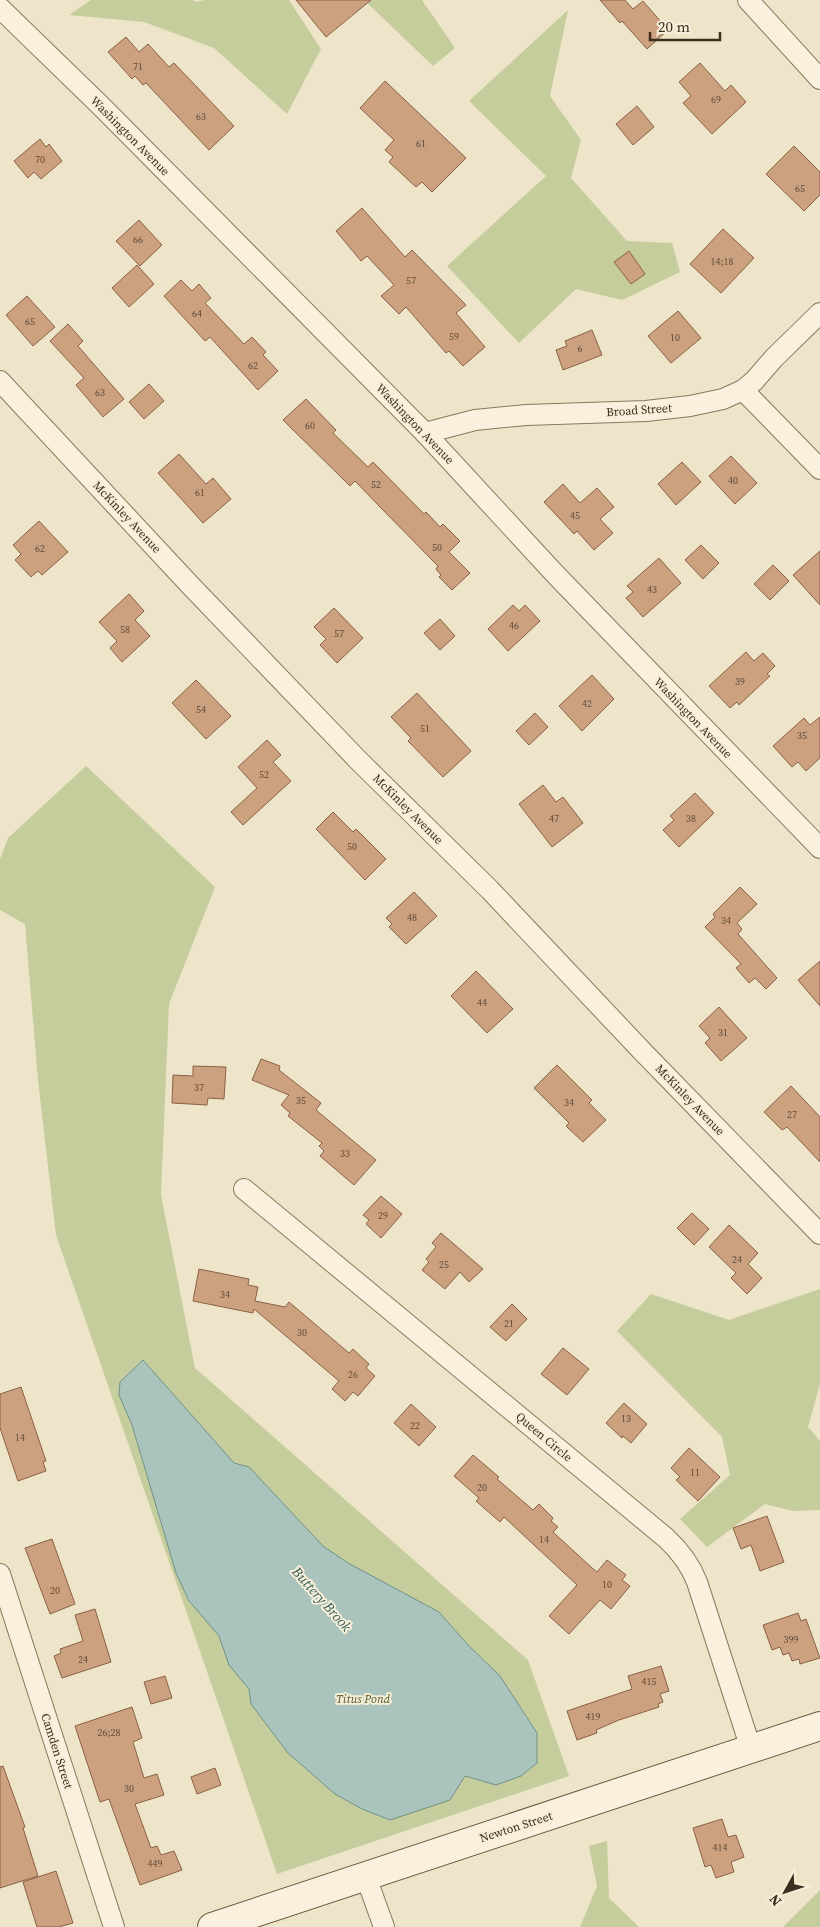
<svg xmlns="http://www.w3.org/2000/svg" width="820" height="1927" font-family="'Source Serif 4',serif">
  <rect width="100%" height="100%" fill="#eee4c9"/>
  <g fill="#c6cd9d">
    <path d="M91,0H193L196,2L204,0H289L321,49L287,114L214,48L144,22L69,15Z"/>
    <path d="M364,0H422L455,48L433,66Z"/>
    <path d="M568,10L550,96L581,140L571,178L627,241L672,243L680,272L622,300L576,289L519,343L447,266L546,176L469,101Z"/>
    <path d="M86,766L215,887L169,1004L161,1195L195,1368L528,1660L569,1776L277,1874L56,1235L38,1080L25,924L0,910V859L8,838Z"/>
    <path d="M820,1289V1384L808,1427L820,1441V1510L793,1511L765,1504L707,1547L680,1519L730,1475L722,1437L617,1331L651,1294L729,1320Z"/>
    <path d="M607,1841L609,1898L639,1927H580L597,1886L589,1846Z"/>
    <path d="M820,1890V1927H783Z"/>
  </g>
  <path fill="#aac3bc" stroke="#70928a" d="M143,1360L234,1463L249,1467L323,1546L348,1563L439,1612L468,1645L500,1676L537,1733V1763L521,1776L496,1785L465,1776L450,1800L390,1820L362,1809L335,1794L288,1753L251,1704L249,1689L229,1665L219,1636L189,1601L176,1573L132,1425L119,1395L120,1382Z"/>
  <g fill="#cca180" stroke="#8a6144">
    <path d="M296,0H371L326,37Z"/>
    <path d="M600,0H625L633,9L643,1L668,30L647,49L622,21L620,23Z"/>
    <path d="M126,37L139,52L148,44L169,67L174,63L234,126L209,150L146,83L143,85L135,76L132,79L108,52Z"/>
    <path d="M700,63L725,91L731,85L746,102L712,134L683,103L691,96L679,82Z"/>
    <path d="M385,81L466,158L432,192L422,182L416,187L389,162L393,157L385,150L394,140L360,108Z"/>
    <path d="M637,106L654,127L633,145L616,124Z"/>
    <path d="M40,139L46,147L49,144L62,161L41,179L34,172L28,178L14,161Z"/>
    <path d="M794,146L820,172V195L804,211L766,174Z"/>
    <path d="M362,208L405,257L412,250L466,305L456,313L485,347L463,366L449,351L446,353L406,307L399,314L381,296L394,285L367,256L361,261L336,231Z"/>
    <path d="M139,220L162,245L140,266L116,241Z"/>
    <path d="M723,229L754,258L721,293L690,264Z"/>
    <path d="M629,251L645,274L631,284L614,262Z"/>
    <path d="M137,265L154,284L129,307L112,288Z"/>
    <path d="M181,280L192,291L199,284L211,298L205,303L244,344L252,337L266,352L263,355L278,371L258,390L210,337L205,341L164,296Z"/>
    <path d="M27,296L55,327L33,346L6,315Z"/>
    <path d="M678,311L701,338L671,363L648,336Z"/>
    <path d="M68,324L83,341L78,346L124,399L103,417L76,385L84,378L50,341Z"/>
    <path d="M592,330L602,355L563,370L556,350L567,346L565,341Z"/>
    <path d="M149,384L164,401L144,419L129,402Z"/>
    <path d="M306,399L336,430L333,433L368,467L373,462L424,514L426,512L440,527L443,524L460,541L449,552L470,573L452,590L439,577L441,575L436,569L438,566L381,508L355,481L350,486L283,420Z"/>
    <path d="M179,454L206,484L213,478L231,499L203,523L158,473Z"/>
    <path d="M731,456L757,483L735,504L709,476Z"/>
    <path d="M682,462L701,482L676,505L658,484Z"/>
    <path d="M563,484L580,503L597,488L614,507L600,519L613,533L594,550L577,531L574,534L544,502Z"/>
    <path d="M39,521L68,552L42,575L38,571L31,577L15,560L21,554L13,545Z"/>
    <path d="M701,545L719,563L703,579L685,560Z"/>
    <path d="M820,551V605L793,575Z"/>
    <path d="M659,558L681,583L643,617L626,598L633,592L627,586Z"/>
    <path d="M773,565L789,581L770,600L754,584Z"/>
    <path d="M129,594L144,611L135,620L150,636L122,662L110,648L117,641L99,622Z"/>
    <path d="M513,605L519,611L525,605L540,621L508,651L488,629Z"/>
    <path d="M334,608L363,638L337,663L320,645L326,639L314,627Z"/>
    <path d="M440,619L455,636L440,650L424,633Z"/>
    <path d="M746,652L754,661L763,653L775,666L767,674L770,676L739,705L737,702L730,708L709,686Z"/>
    <path d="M592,675L614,699L582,731L559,706Z"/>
    <path d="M196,680L231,716L206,739L172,703Z"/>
    <path d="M417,693L471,751L443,777L408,741L411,738L391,717Z"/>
    <path d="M535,713L548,727L529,745L516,731Z"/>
    <path d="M820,717V758L806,771L798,762L792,767L773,746L804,718L810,725Z"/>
    <path d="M267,740L281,755L273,762L291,781L243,825L231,812L257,788L238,767Z"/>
    <path d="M543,785L556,802L563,797L583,823L552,847L519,804Z"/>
    <path d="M695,793L714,813L679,847L663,830L674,820L670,816Z"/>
    <path d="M333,812L353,832L356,829L386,859L365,880L316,829Z"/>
    <path d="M740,887L757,904L737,923L742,929L738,934L777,978L766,989L755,978L749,983L736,968L741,964L705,927L715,917L713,914Z"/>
    <path d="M414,892L437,916L406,944L389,927L392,924L386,918Z"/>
    <path d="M820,961V1006L798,980Z"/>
    <path d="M476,971L513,1009L487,1033L451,996Z"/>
    <path d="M719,1007L747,1038L721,1061L705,1043L710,1038L699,1026Z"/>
    <path d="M261,1059L280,1066L279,1070L321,1103L316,1110L376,1160L354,1185L320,1156L324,1151L319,1146L322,1143L288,1116L290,1113L281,1105L289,1095L252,1080Z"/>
    <path d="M557,1065L592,1100L589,1103L606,1120L583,1142L566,1126L569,1123L534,1088Z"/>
    <path d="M193,1066L226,1067L224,1099L208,1098L207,1105L172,1103L173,1075L193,1076Z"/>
    <path d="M791,1086L820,1117V1162L787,1127L782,1130L764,1112Z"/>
    <path d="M381,1196L402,1214L381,1238L366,1224L369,1220L363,1215Z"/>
    <path d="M692,1213L709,1229L694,1245L677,1228Z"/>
    <path d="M729,1225L758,1253L748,1264L762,1278L747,1294L731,1278L736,1273L709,1247Z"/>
    <path d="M441,1233L483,1269L469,1282L460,1272L445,1289L422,1270L429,1262L426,1259L436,1247L432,1243Z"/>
    <path d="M199,1269L249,1279L248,1285L258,1287L255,1301L285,1307L289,1302L349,1353L353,1349L369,1364L366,1368L375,1376L358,1396L353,1392L345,1401L332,1389L339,1381L254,1309L253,1313L193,1301Z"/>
    <path d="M512,1304L527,1319L506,1341L490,1327Z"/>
    <path d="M563,1348L589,1369L567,1395L541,1374Z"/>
    <path d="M21,1387L46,1461L43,1462L46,1471L18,1481L0,1428V1394Z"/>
    <path d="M624,1403L647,1424L631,1443L623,1436L622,1438L606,1423Z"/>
    <path d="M411,1404L436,1427L419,1446L394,1423Z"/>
    <path d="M689,1448L720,1477L698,1501L676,1480L680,1477L671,1468Z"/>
    <path d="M473,1455L499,1477L497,1479L533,1510L539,1504L553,1518L551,1521L558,1527L553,1532L591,1567L597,1572L607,1560L626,1575L622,1580L630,1586L611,1609L600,1600L569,1634L549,1616L577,1585L504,1517L500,1522L476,1501L479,1498L454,1476Z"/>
    <path d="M767,1516L784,1562L760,1571L751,1545L741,1549L733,1528Z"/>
    <path d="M52,1539L75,1604L50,1614L25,1548Z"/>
    <path d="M95,1609L111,1662L62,1678L54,1656L61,1653L60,1649L83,1641L75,1615Z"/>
    <path d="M798,1613L801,1621L806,1619L820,1658L800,1664L799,1659L792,1661L789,1653L783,1655L780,1647L772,1650L763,1625Z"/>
    <path d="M661,1666L669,1691L660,1694L663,1702L658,1704L659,1707L619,1720L596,1730L597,1733L577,1740L567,1711L632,1689L628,1676Z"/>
    <path d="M165,1676L172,1698L151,1704L144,1682Z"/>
    <path d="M132,1707L142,1738L133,1742L144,1778L157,1774L164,1795L135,1804L151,1848L157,1846L161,1855L174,1851L182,1870L140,1885L109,1799L100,1802L75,1726Z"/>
    <path d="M3,1766L25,1827L23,1828L38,1876L0,1888V1767Z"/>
    <path d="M215,1768L221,1785L197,1794L191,1777Z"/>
    <path d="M722,1819L728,1837L736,1835L744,1857L731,1862L734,1872L716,1878L711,1865L705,1867L693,1828Z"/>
    <path d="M56,1871L73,1923L59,1927H37L23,1882Z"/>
  </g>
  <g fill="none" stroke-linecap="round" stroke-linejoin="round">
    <defs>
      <g id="street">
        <path d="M748,0L820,79"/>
        <path d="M0,8L103,108L425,433L556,575L820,848"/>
        <path d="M0,381L190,585L359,761L490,890L642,1051L820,1234"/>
        <path d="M743,390L820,469"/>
        <path d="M425,433L475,420L526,415L646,411L690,406L723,399L743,390L754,381L774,358L820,313"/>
        <path d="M244,1189L666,1538C680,1551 690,1564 697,1582L751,1749"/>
        <path d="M0,1574L114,1927"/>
        <path d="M366,1877L384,1927"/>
      </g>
      <path id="secondary" d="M212,1927L820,1726"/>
    </defs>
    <use href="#street" stroke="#8b775e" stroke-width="22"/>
    <use href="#secondary" stroke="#6d5841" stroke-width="30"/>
    <use href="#street" stroke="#f9f1dd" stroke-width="20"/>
    <use href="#secondary" stroke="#f9f1dd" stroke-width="28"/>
  </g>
  <g text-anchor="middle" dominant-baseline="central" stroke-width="4" stroke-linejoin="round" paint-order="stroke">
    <g font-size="10" fill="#604c39">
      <text x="138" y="66">71</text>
      <text x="716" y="99">69</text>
      <text x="201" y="116">63</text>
      <text x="421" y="143">61</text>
      <text x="40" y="159">70</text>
      <text x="800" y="188">65</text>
      <text x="138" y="239">66</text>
      <text x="722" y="261">14;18</text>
      <text x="411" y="280">57</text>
      <text x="197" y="313">64</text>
      <text x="30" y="321">65</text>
      <text x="454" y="336">59</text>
      <text x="675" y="337">10</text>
      <text x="580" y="348">6</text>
      <text x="253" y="365">62</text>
      <text x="100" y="392">63</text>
      <text x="310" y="425">60</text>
      <text x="733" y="480">40</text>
      <text x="376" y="484">52</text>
      <text x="200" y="492">61</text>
      <text x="575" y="515">45</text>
      <text x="437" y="547">50</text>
      <text x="40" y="548">62</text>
      <text x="652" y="589">43</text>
      <text x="514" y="625">46</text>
      <text x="125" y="629">58</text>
      <text x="339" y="633">57</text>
      <text x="740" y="681">39</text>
      <text x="587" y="703">42</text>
      <text x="201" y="709">54</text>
      <text x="425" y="728">51</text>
      <text x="802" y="735">35</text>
      <text x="264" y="774">52</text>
      <text x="554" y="818">47</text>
      <text x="691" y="818">38</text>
      <text x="352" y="846">50</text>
      <text x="412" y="917">48</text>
      <text x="726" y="920">34</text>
      <text x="482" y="1002">44</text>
      <text x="723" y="1032">31</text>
      <text x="199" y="1087">37</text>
      <text x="301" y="1100">35</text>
      <text x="569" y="1102">34</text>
      <text x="792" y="1114">27</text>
      <text x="345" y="1153">33</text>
      <text x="383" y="1215">29</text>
      <text x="737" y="1259">24</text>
      <text x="444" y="1264">25</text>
      <text x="225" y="1294">34</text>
      <text x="509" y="1323">21</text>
      <text x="302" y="1332">30</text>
      <text x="353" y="1374">26</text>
      <text x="626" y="1418">13</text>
      <text x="415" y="1425">22</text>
      <text x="20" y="1437">14</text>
      <text x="695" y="1472">11</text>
      <text x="482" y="1487">20</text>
      <text x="544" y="1539">14</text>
      <text x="607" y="1584">10</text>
      <text x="55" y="1590">20</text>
      <text x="791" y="1639">399</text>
      <text x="83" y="1659">24</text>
      <text x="649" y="1681">415</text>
      <text x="593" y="1716">419</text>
      <text x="109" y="1732">26;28</text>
      <text x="129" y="1788">30</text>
      <text x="720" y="1847">414</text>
      <text x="155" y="1863">449</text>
    </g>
    <g font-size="12" fill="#3c2f21" stroke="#f6eed9">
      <text transform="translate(130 136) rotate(45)">Washington Avenue</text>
      <text transform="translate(639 410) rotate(-4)">Broad Street</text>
      <text transform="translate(415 424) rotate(46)">Washington Avenue</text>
      <text transform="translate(127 517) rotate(47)">McKinley Avenue</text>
      <text transform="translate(693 718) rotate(46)">Washington Avenue</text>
      <text transform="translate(408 809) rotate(45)">McKinley Avenue</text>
      <text transform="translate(690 1100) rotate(46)">McKinley Avenue</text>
      <text transform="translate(544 1437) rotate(40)">Queen Circle</text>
      <text transform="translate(57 1751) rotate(72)">Camden Street</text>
      <text transform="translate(516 1827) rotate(-18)">Newton Street</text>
    </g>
    <g font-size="12" font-style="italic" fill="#4b5828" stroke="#f6eed9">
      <text x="363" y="1699">Titus Pond</text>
    </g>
    <g font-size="14" font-style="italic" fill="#315b5a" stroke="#f6eed9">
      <text transform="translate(322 1599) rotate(48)">Buttery Brook</text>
    </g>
  </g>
  <g transform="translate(785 1892) rotate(230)" stroke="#f6eed9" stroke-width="4" paint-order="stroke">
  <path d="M0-4L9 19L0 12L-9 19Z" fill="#3c2f21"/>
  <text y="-8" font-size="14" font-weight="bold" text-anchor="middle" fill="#3c2f21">N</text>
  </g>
  <path d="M650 32v8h70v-8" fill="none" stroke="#3c2f21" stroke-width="2.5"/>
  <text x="658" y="32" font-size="15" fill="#3c2f21" stroke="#f6eed9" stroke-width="4" paint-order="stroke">20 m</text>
</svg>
